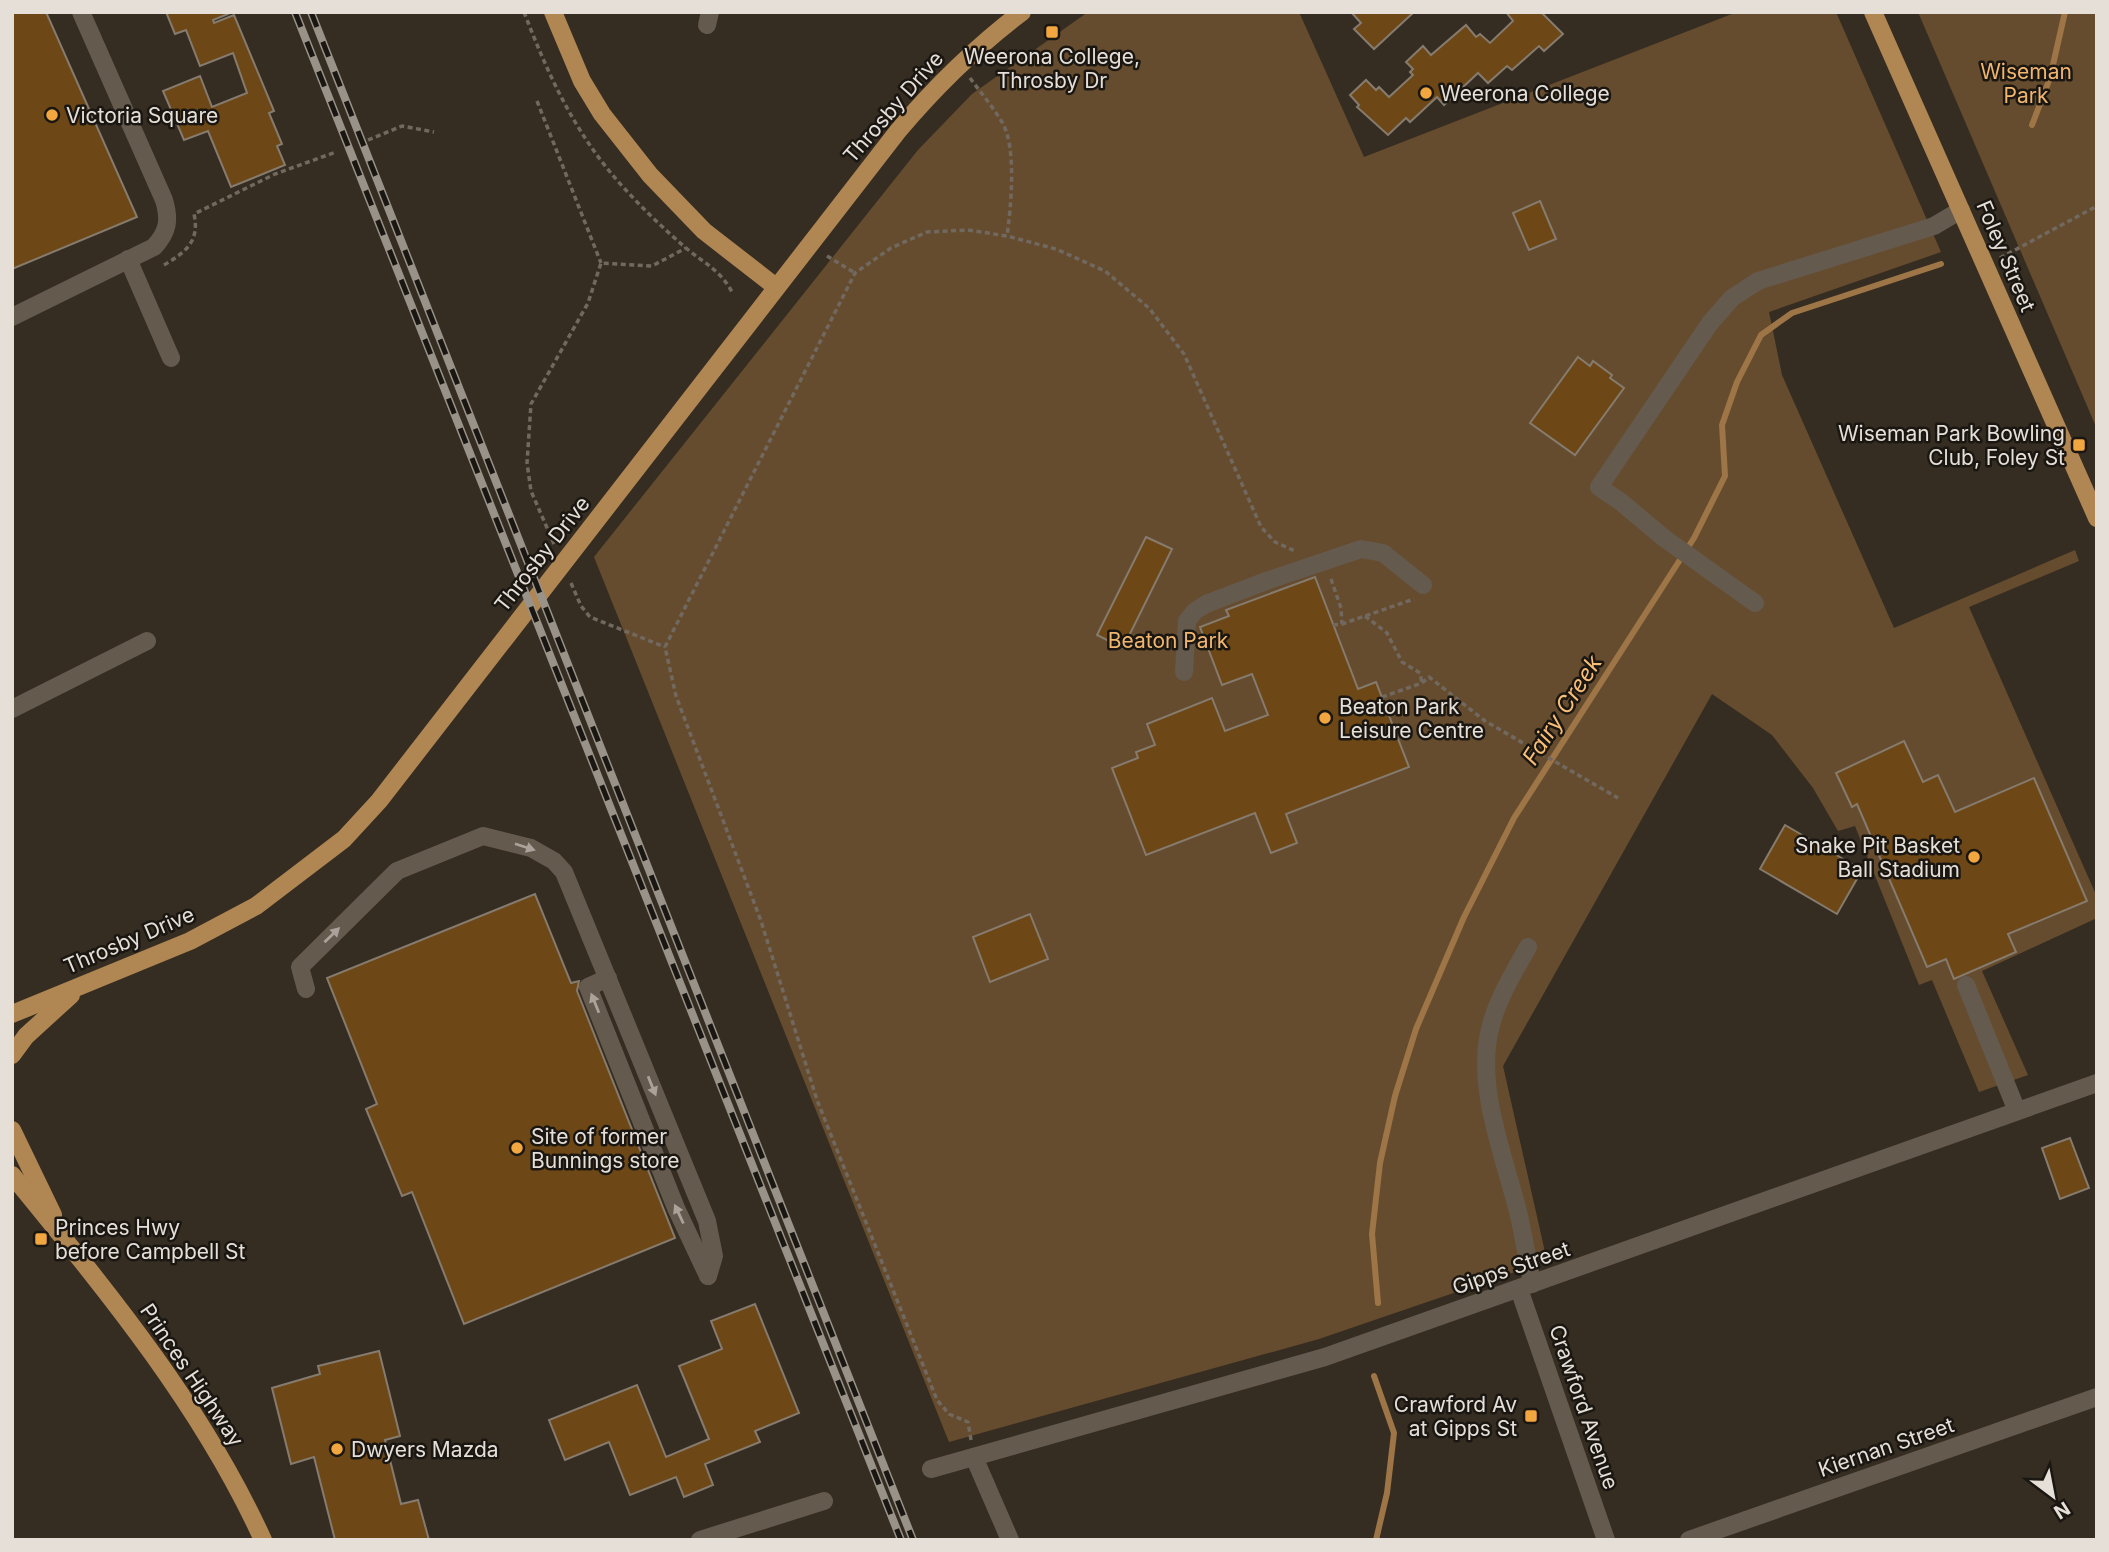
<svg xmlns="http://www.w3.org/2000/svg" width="2109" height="1552" font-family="Inter,sans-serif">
  <rect width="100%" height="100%" fill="#362d22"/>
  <g fill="#664c2e">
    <path d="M1088,12H1299L1364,157L1737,12H1836L1941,252L1769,312L1782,375L1894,628L2075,550L2079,561L1969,607L2097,897V918L1982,971L2028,1075L1979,1092L1932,980L1919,985L1855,826L1838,831L1813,788L1772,735L1712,694L1503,1066L1547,1261L1319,1339L949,1442L594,557L918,150L972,94Z"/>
    <path d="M1918,12H2097V429Z"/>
  </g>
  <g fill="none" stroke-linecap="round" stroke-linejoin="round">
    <g stroke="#9d7546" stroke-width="6">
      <path d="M2032,125L2050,78L2065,12"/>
      <path d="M1378,1303L1372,1234L1380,1163L1395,1096L1416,1029L1464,917L1514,818L1694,538L1725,476L1722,425L1737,382L1761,335L1792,313L1941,264"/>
      <path d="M1374,1376L1394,1433L1387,1493L1376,1540"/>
    </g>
  </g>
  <g fill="#6d4816" stroke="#867b6f" stroke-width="2">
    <path d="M12,12H46L137,217L12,269Z"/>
    <path d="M166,12H227L228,14L213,20L214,23L234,15L274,111L269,113L282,144L277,146L285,165L231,187L208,131L184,140L163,91L200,76L212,107L247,93L233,53L200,66L186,30L175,34Z"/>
    <path d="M1351,12H1414L1374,49L1354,29L1361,23Z"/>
    <path d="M1506,12H1541L1563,34L1544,51L1539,46L1512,70L1507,66L1488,83L1478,73L1444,105L1437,97L1410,122L1406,118L1388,135L1357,107L1359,105L1350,95L1366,80L1376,90L1379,87L1389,97L1413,75L1410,72L1413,69L1406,62L1423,46L1431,55L1466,25L1476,37L1480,34L1490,43L1513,21Z"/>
    <path d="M1540,201L1556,239L1529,250L1513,213Z"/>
    <path d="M1578,357L1590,366L1593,361L1612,375L1610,378L1624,388L1575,455L1530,423Z"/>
    <path d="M1146,537L1172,549L1123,648L1097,635Z"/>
    <path d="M1315,577L1358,689L1376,682L1409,767L1286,814L1297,843L1271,853L1255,813L1146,855L1112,768L1138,758L1136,752L1155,745L1147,724L1212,698L1225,731L1268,715L1252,674L1222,685L1200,627L1229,616L1226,610Z"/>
    <path d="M1904,741L1923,782L1938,775L1955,812L2034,778L2087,901L2008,934L2016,952L1954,979L1946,959L1927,967L1857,804L1852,807L1836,773Z"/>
    <path d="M1785,825L1862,870L1837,914L1760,869Z"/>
    <path d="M535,894L571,983L579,981L577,991L675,1238L464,1324L412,1192L402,1196L366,1109L377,1104L327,978Z"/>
    <path d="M1030,914L1048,959L990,982L973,937Z"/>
    <path d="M2070,1138L2089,1188L2060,1199L2042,1148Z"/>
    <path d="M755,1304L799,1413L755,1431L760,1442L705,1464L713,1485L684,1497L676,1477L630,1495L609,1442L565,1460L549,1420L637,1385L666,1457L709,1439L679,1366L722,1349L711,1321Z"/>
    <path d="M379,1351L400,1436L385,1440L401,1504L418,1500L429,1540H335L314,1457L291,1464L272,1388L320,1374L318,1366Z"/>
  </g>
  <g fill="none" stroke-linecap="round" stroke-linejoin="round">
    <g stroke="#716960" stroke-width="3.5" stroke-dasharray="5 3.5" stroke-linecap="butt">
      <path d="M524,12C549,77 576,136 624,188C643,209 665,230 686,248C704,263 721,271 732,292"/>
      <path d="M970,78C981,93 993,107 1002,122C1017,147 1011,207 1007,236"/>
      <path d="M537,101L601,263"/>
      <path d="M368,140L402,126L434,132"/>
      <path d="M827,256L855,273"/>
      <path d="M2000,258L2097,206"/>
      <path d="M164,265C186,252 200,241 194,214L275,174L336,152"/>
      <path d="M554,544L531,491L527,463L531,404L588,303L601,263L652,266L686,248"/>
      <path d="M1331,579L1341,608L1342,624"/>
      <path d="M571,583L581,606L590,617L665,647"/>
      <path d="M1365,616L1387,633L1402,662L1420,673L1422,683"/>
      <path d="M1333,625L1342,624L1414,599"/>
      <path d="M1382,697L1422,683L1429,677L1485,721L1618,798"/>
      <path d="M971,1440L968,1422L949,1414L937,1400L817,1100L761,921L676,696L665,647L855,273L891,248L927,232L968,230L1007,236L1056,249L1105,271L1149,308L1184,354L1261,527L1275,542L1295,551"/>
    </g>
    <g stroke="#655a4e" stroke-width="18">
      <path d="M707,25L710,12"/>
      <path d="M128,259L171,358"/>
      <path d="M12,317L154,247C168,232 170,220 164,200L81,12"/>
      <path d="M1755,603L1664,538L1621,502L1599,487L1710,323L1732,298L1758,281L1934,226L1961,210"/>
      <path d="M1184,672L1187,621L1195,611L1206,604L1269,580L1361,549L1383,553L1423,585"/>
      <path d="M12,709L147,641"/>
      <path d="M1528,947C1514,972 1498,998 1491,1025C1474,1085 1505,1157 1519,1216C1524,1238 1528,1261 1532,1284"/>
      <path d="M608,978L588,987L676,1208L708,1276"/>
      <path d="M1966,985L2017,1111"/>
      <path d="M306,989L300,967L397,871L483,836L531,848L554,861L564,872L707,1221L714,1256L708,1276"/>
      <path d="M1519,1289L1606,1540"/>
      <path d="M974,1457L1010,1540"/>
      <path d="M931,1469L1325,1357L2097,1083"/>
      <path d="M700,1540L824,1501"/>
      <path d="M1689,1540L2097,1397"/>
    </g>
    <g stroke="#b08653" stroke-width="18">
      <path d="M553,12L582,81L602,114L650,175L704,231L776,287"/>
      <path d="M1873,12L2097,518"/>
      <path d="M12,1014L190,941L256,906L344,839L379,801L898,131C935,87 976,47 1022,12"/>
      <path d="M12,1055L26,1036L71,995"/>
      <path d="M12,1130L53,1215"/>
      <path d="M12,1175C106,1290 201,1404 263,1540"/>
    </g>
    <defs>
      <g id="rail">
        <path d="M295,12L901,1540"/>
        <path d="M311,12L913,1540"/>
      </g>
    </defs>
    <use href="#rail" stroke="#999289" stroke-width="8"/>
    <use href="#rail" stroke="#1a1611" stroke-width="5" stroke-dasharray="16" stroke-linecap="butt"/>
  </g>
  <defs><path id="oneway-solid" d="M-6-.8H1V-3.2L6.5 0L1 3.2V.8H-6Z" transform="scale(1.75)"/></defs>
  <g fill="#aba39a">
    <use href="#oneway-solid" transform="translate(525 847) rotate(18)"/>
    <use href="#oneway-solid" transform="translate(332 935) rotate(-44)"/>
    <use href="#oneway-solid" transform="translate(595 1003) rotate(-112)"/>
    <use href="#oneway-solid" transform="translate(652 1086) rotate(68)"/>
    <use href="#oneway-solid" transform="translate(679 1214) rotate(-115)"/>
  </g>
  <g fill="#f1a640" stroke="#1a1611" stroke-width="2.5">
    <rect x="1045" y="25" width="14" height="14" rx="3.5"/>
    <circle cx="1426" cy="93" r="7"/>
    <circle cx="52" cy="115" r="7"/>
    <rect x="2072" y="438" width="14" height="14" rx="3.5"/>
    <circle cx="1325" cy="718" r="7"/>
    <circle cx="1974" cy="857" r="7"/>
    <circle cx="517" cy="1148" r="7"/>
    <rect x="34" y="1232" width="14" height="14" rx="3.5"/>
    <rect x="1524" y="1409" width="14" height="14" rx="3.5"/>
    <circle cx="337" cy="1449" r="7"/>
  </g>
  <g text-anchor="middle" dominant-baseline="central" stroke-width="5" stroke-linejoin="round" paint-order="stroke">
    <g font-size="21" fill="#e5dfd8" stroke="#1a1611" text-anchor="start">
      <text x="1052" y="56" text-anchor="middle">Weerona College,<tspan x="1052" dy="24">Throsby Dr</tspan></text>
      <text x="1440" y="93">Weerona College</text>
      <text x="66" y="115">Victoria Square</text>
      <text x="2065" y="433" text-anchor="end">Wiseman Park Bowling<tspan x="2065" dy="24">Club, Foley St</tspan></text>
      <text x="1339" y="706">Beaton Park<tspan x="1339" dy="24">Leisure Centre</tspan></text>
      <text x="1960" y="845" text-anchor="end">Snake Pit Basket<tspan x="1960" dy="24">Ball Stadium</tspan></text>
      <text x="531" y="1136">Site of former<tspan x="531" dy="24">Bunnings store</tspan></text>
      <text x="55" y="1227">Princes Hwy<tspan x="55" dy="24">before Campbell St</tspan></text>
      <text x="1517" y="1404" text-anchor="end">Crawford Av<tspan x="1517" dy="24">at Gipps St</tspan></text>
      <text x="351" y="1449">Dwyers Mazda</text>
    </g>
    <g font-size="21" fill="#f0b56f" stroke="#1a1611">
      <text x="2026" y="71">Wiseman<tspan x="2026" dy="24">Park</tspan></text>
      <text x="1168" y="640">Beaton Park</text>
    </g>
    <g font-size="21" fill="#e5dfd8" stroke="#1a1611">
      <text transform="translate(893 107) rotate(-49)">Throsby Drive</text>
      <text transform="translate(2006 256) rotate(67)">Foley Street</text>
      <text transform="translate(542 554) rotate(-52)">Throsby Drive</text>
      <text transform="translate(129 940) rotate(-23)">Throsby Drive</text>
      <text transform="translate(1511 1268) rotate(-19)">Gipps Street</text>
      <text transform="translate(192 1375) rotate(56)">Princes Highway</text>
      <text transform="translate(1584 1407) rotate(71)">Crawford Avenue</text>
      <text transform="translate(1886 1447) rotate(-19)">Kiernan Street</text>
    </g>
    <g font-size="23" font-style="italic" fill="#f8be77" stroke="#1a1611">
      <text transform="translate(1562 710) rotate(-57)">Fairy Creek</text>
    </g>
  </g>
  <rect width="2109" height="1552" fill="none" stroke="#e5dfd8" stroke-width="28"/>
  <g transform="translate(2053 1496) rotate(148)" stroke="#1a1611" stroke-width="5" paint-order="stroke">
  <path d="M0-5L12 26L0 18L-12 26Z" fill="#e5dfd8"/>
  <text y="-10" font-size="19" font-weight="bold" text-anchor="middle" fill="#e5dfd8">N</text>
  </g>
</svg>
